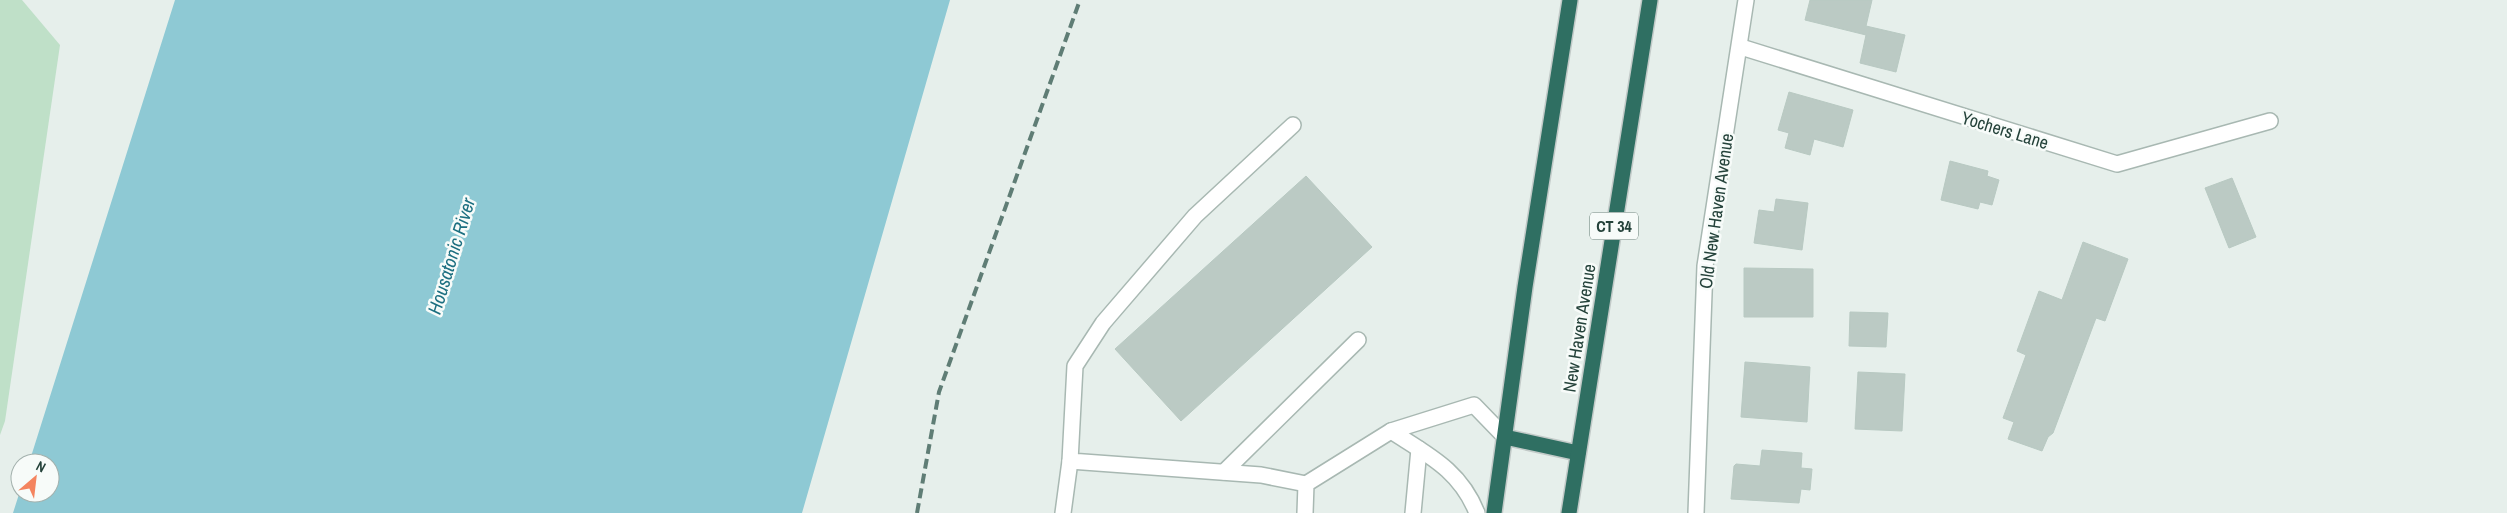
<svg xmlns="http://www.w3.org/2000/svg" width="2507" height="513" font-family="'Archivo Narrow',sans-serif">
  <rect width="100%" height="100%" fill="#e6efeb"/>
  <path fill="#bfe0c8" d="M0,0H22L60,45L5,421L0,435Z"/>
  <path fill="#8ec9d4" d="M175,0H950L802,513H13L20,491V493H50V463H29Z"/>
  <g fill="#bbcac4" stroke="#b8c9c2">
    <path d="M1810,0H1872L1866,26L1905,35L1896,72L1860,63L1866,35L1805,20Z"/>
    <path d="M1789,92L1853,110L1843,147L1814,139L1810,155L1785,148L1789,133L1778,130Z"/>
    <path d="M1950,161L1988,171L1987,176L1999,180L1992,205L1980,202L1978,209L1941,200Z"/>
    <path d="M1306,176L1372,247L1181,421L1115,349Z"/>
    <path d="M2232,178L2256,237L2229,248L2205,188Z"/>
    <path d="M1776,199L1808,203L1802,250L1754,243L1759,210L1774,212Z"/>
    <path d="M2083,242L2128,259L2105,321L2096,318L2053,433L2048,437L2042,451L2008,439L2014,422L2003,418L2026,355L2017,351L2039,291L2062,300Z"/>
    <path d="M1744,268L1813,269V317H1744Z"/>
    <path d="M1850,312L1888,313L1886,347L1849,346Z"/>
    <path d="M1745,362L1810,367L1807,422L1741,417Z"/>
    <path d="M1858,372L1905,374L1902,431L1855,429Z"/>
    <path d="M1762,450L1802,453L1801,468L1812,469L1810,490L1801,489L1799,503L1731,499L1734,466L1736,464L1760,466Z"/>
  </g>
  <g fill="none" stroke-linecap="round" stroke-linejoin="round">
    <defs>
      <g id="minor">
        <path d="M1741,47L2117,164L2270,121"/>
        <path d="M1293,125L1195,216L1103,323L1075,366L1070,461L1261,475L1306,484"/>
        <path d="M1224,472L1358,340"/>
        <path d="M1063,513L1070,461"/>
        <path d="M1305,513L1306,484L1391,431"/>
        <path d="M1413,513L1419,449"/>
        <path d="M1477,513C1460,470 1428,455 1391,431L1474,405L1505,437"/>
        <path d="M1696,513L1705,266L1746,0"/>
      </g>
      <g id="highway">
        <path d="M1505,437L1578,453"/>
        <path d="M1494,513L1525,287L1570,0"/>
        <path d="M1569,513L1650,0"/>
      </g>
    </defs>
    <use href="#minor" stroke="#a8b8b2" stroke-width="18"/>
    <use href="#highway" stroke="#c2cac8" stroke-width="18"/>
    <use href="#minor" stroke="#fff" stroke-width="15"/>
    <use href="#highway" stroke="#2f6f62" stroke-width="15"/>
    <path stroke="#5f7d75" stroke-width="4" stroke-dasharray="10 5" stroke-linecap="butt" d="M917,513L939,392L1080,0"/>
  </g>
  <g text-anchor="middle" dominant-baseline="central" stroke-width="5" stroke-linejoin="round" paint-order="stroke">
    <rect fill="#f7fbf9" stroke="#637a73" stroke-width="1" x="1590" y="212.5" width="48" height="27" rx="4"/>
    <g font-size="16" font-weight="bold" fill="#24423a">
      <text x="1614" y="226">CT 34</text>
    </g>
    <g font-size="18" fill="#24423a" stroke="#f7fbf9">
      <text transform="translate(2005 130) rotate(17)">Yochers Lane</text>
      <text transform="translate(1716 211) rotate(-82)">Old New Haven Avenue</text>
      <text transform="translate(1579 328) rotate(-81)">New Haven Avenue</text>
    </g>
    <g font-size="19" font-style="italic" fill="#1c6f80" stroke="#f7fbf9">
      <text transform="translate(451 256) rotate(-73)">Housatonic River</text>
    </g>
  </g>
  <g transform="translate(35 478) rotate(28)"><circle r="24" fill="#f7fbf9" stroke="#a3b1ad"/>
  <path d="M0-4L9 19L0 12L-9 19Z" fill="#f4845f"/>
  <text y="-8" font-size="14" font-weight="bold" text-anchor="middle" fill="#24423a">N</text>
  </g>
</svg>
